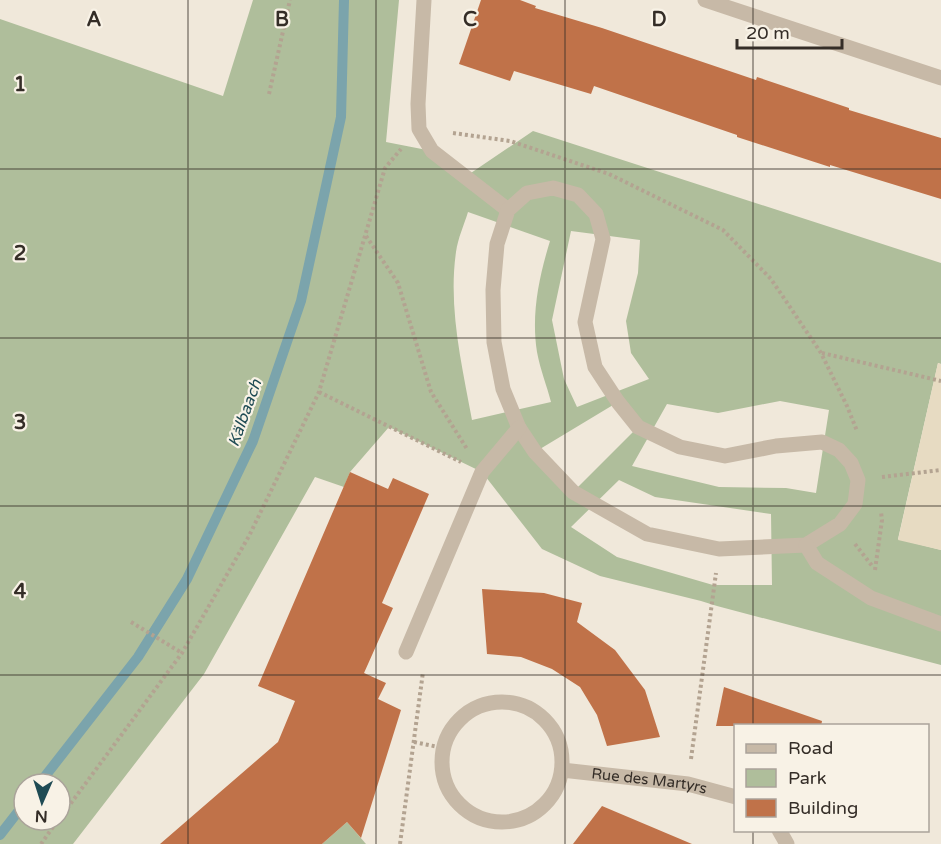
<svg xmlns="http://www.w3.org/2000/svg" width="941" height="844" font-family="'Varela Round',sans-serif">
  <rect width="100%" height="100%" fill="#f0e8da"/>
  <g fill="#afbe9b" fill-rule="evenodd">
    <path d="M253,0H399L386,142L432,151L465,177L533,131L941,263V364L938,363L898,539L941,550V665L717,606L701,601L600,576L542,549L482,472L389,427L350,472L344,487L315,477L204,674L73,844H0V19L223,96ZM468,212L550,241C539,277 531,314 537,352C540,369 547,386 551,402L472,420C462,365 448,308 456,252C458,238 464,225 468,212ZM571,231L640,240L638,273L626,321L631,353L649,379L577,407L564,379L552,320ZM780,401L829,410L816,493L786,488L719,487L632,466L667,404L718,413ZM618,402L638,427L573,492L535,452ZM619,480L655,497L771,514L772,585H713L617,557L571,527ZM24,784H60V820H24Z"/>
    <path d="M347,822L366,844H322Z"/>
  </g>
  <path fill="#e7dbc2" d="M938,363L941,364V550L898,540Z"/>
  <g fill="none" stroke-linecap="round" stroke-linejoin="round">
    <g stroke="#7ba4ac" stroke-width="10">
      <path d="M39,784L138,657L187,579L253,441L301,301L341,117L344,0"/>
      <path d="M0,835L24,804"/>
    </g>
  </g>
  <g fill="#c07249">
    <path d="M481,0H520L536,6L535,8L602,28L756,80L757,77L849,108V110L941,138V199L830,165V167L737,137V135L594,86L591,94L514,71L510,81L459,64Z"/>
    <path d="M350,472L388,489L393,478L429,494L382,603L393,608L364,673L386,683L378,699L401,710L361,838L347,822L322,844H160L278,742L295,701L258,686Z"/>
    <path d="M482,589L544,593L582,603L577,622L615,650L645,690L660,737L607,746L597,715L580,687L552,669L521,657L487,654Z"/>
    <path d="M724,687L822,721L821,726H716Z"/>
    <path d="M602,806L692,844H573Z"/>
  </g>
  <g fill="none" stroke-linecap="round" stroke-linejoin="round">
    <g stroke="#b3a391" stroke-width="4" stroke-dasharray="3 3" stroke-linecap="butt">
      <path d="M269,94L290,0"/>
      <path d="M453,133L510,141L609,174L723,230L771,279L821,353L847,406L857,431"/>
      <path d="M366,236L398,283L431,392L467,449"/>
      <path d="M822,353L941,381"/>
      <path d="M319,392L461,462"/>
      <path d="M882,477L941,470"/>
      <path d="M855,544L873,567"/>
      <path d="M875,570L882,520L881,512"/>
      <path d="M131,622L182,653"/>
      <path d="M414,742L443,748"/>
      <path d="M691,759L716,573"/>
      <path d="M60,818L182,653L249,536L319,392L385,168L401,149"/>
      <path d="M41,844L58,820"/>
      <path d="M400,844L423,672"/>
    </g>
    <g stroke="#c7b9a7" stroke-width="15">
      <path d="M424,0L418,104L419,129L432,151L508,210"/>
      <path d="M553,188L578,195L596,214L603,239L585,322L595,367L618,402L638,427L680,447L725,456L776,446L822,442L839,450L851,463L858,480L855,504L840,524L806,545L719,549L647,534L573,492L535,452L519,428L503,389L494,342L493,290L497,244L508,210L527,193Z"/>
      <path d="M806,545L817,563L871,598L941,624"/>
      <path d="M406,652L482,472L519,428"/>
    </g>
    <g stroke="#c7b9a7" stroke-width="15">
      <path d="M705,0L941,78"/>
      <circle cx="502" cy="762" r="60"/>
      <path id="s1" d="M562,770L688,784L736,797"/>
      <path d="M779,830L787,844"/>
    </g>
  </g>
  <path fill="none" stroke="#342d27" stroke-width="1.5" stroke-opacity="0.55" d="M188,0V844M376,0V844M565,0V844M753,0V726M0,169H941M0,338H941M0,506H941M0,675H941M753,830V844"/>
  <g text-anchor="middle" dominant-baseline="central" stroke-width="4.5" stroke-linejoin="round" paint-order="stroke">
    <g font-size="15" fill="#342d27" stroke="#f8f2e6">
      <text stroke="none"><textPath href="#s1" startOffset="88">Rue des Martyrs</textPath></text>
    </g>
    <g font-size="16" font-style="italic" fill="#1f4b54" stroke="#f8f2e6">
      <text transform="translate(245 413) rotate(-70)">Kälbaach</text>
    </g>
  </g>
  <g font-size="20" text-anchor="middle" font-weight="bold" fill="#342d27" stroke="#f8f2e6" stroke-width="4.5" stroke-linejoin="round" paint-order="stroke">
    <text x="94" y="26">A</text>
    <text x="282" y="26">B</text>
    <text x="470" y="26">C</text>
    <text x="659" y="26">D</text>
    <text x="20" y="91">1</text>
    <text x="20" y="260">2</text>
    <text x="20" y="429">3</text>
    <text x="20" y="598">4</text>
  </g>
  <rect x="734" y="724" width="195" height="108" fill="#f8f2e6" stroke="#aaa39a" stroke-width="1.5"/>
  <rect x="746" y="744" width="30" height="9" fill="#c7b9a7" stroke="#aaa39a" stroke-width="1.5"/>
  <text x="788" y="754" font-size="18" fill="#342d27">Road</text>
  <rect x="746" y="769" width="30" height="18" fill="#afbe9b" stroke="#aaa39a" stroke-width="1.5"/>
  <text x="788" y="784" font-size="18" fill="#342d27">Park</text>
  <rect x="746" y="799" width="30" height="18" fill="#c07249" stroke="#aaa39a" stroke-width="1.5"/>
  <text x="788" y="814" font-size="18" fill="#342d27">Building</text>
  <g transform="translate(42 802) rotate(183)"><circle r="28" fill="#f8f2e6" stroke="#aaa39a" stroke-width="1.5"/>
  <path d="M0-4.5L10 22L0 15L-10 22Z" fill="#1f4b54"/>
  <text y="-9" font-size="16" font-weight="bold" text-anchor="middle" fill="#342d27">N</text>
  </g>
  <path d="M737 39v9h105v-9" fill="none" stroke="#342d27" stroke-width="3"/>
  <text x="746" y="39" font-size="18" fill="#342d27" stroke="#f8f2e6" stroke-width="4.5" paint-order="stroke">20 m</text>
</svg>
